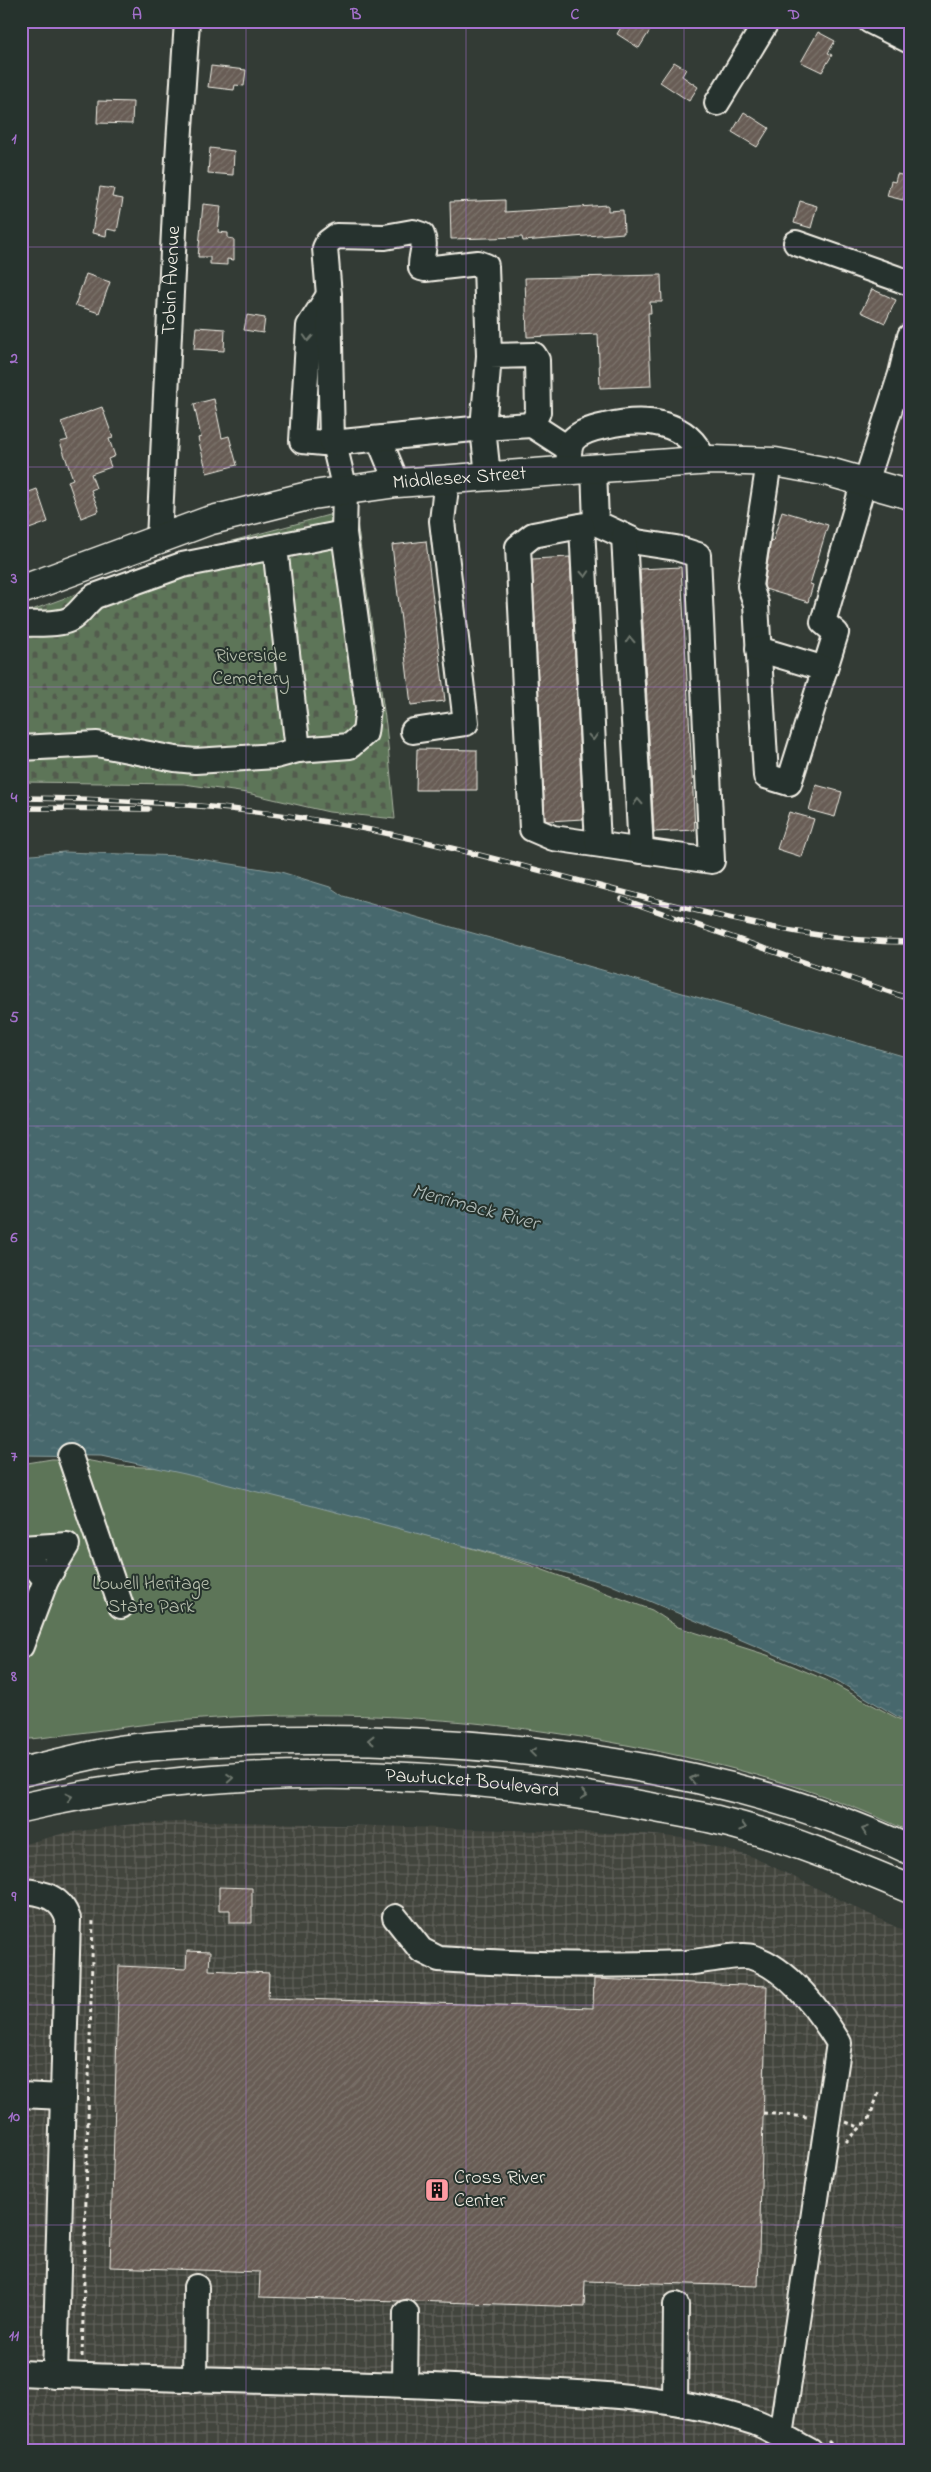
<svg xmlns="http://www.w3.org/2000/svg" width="931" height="2472" font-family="'Indie Flower',sans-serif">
  <defs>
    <pattern id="industrial-grid" width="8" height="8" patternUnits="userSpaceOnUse" patternTransform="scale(1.25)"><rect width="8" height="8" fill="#43453e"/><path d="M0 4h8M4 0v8" fill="none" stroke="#5f605a"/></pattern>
    <pattern id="cemetery-stones" width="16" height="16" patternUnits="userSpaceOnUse" patternTransform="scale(1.25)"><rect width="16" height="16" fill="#5d7458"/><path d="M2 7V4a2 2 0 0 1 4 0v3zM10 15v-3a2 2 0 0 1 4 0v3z" fill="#525c4e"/></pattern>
    <pattern id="water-ripples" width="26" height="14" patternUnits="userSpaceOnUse" patternTransform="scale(1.25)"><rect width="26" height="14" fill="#47686d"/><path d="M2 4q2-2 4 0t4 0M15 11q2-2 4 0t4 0" fill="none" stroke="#627e82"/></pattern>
    <pattern id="building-hatch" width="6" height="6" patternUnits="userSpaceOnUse" patternTransform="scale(1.25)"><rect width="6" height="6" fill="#675c54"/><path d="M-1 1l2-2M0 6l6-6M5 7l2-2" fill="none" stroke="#7d746d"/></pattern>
  </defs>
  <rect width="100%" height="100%" fill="#333b35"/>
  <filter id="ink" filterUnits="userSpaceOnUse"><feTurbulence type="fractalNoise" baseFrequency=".02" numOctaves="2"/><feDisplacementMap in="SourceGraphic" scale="10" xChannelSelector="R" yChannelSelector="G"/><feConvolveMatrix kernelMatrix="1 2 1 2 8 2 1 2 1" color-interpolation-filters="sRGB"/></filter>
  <g filter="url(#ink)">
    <path fill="url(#industrial-grid)" d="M202,1821L644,1834L682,1838L753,1857L910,1934V2451H680L673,2448L21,2447V1845L65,1833L133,1824Z"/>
    <path fill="url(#cemetery-stones)" stroke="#a8b2a0" d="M355,508L386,725L395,819L329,812L247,793L184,784L21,782V614L191,552Z"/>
    <path fill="#5d7458" stroke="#a8b2a0" d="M52,1459L85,1460L118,1466L193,1469L527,1564L652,1610L678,1627L767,1655L826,1680L910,1725V1832C822,1789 728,1765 632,1746C491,1719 345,1708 202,1719C141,1723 82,1734 21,1740V1464Z"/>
    <path fill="url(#water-ripples)" stroke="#8c9f9e" d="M64,852L181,856L281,872L330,887L343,896L910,1058V1724L836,1680L609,1584L294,1501L185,1474L101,1456L21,1455V856Z"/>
    <g fill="url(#building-hatch)" stroke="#f4f1e8">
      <path d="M625,21H656L639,48L617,34Z"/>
      <path d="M818,32L835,41L828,53L832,55L822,72L801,62Z"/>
      <path d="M674,62L686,69L682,76L698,87L689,101L660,82Z"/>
      <path d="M211,66L246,70L244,86L235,85L234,90L208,87Z"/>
      <path d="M98,101L133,102L132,124L97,123Z"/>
      <path d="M744,112L769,128L757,147L732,132Z"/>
      <path d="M210,148L234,151L233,175L208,173Z"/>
      <path d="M897,174L910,177V195L905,193L903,200L887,196L891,181L895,182Z"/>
      <path d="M100,187L114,189L112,197L123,199L117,231L107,229L106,236L92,233Z"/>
      <path d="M505,200V212L608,205V211L623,210L624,233L523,241L522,237L451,239L450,202Z"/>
      <path d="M800,201L817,206L811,228L794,223Z"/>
      <path d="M203,204L221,206L218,232L228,233V238L234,239V260L227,259V265L210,264V257H198Z"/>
      <path d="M86,274L110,282L99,313L75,305Z"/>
      <path d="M661,275L662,302H650L651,313H648L651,386L600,388L598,334L527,337L525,278Z"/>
      <path d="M872,289L896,300L885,323L861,312Z"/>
      <path d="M247,315L265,318L263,333L244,330Z"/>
      <path d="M196,327L225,329L224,351L194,349Z"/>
      <path d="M214,399L222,438L229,436L237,465L207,473L198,438L201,437L194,404Z"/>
      <path d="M102,407L113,438L109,439L115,456L108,459L111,467L91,474L96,488L91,490L99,511L81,518L68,481L73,479L60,442L68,440L61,422Z"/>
      <path d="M37,489L48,522L21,532V495Z"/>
      <path d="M782,511L828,525L810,584L813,585L808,602L765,589L764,585L771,540L773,541Z"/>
      <path d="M426,541L445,701L411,705L392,545Z"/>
      <path d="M570,557L583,819L548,821L545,820L532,559Z"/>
      <path d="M681,567L695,830L654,832L640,569Z"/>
      <path d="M417,749L477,750V790H416Z"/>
      <path d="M816,785L842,792L835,817L809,810Z"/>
      <path d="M789,812L814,819L802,857L777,849Z"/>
      <path d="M219,1887L252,1888V1923H230V1910H219Z"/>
      <path d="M187,1951L210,1952L209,1970L269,1973L268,1998L593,2008L594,1979L767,1986L758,2286L585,2281L584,2307L413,2301L407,2299L400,2301L259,2297L260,2272L110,2267L119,1966L186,1969Z"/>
    </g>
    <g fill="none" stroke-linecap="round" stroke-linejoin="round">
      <defs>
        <g id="minor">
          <path d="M870,21L910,41"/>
          <path d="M717,103L767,21"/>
          <path d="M796,243L910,283"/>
          <path d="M329,295L309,326L302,441L334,444L345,490L344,533"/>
          <path d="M532,425L569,449"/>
          <path d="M379,439L397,483"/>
          <path d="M769,462L750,586L756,604L766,776L789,783L836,633L823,622L864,481"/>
          <path d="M594,468L596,523L533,535L518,547L532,829L553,838L712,861L698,555L676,548L637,542L596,523"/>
          <path d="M569,470C569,460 567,449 573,440C580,432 595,428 605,426C642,417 688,419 704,461"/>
          <path d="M488,476L483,428L532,425L538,412L537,360L534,355L489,356L486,266L478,263L425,269L421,268C420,256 427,246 422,235L413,232L385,237L336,236L328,242L325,248L329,295L332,443L483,428L489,356"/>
          <path d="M866,482L901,374L910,336"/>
          <path d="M582,526L598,844"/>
          <path d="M624,536L641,851"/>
          <path id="s1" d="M159,539L176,190L187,21"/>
          <path d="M21,624C36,623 60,626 72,618C81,612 86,602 95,596L182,565L344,533L368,708L365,733L350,746L298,750L275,547"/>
          <path d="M758,649L825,669"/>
          <path d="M413,731L466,723L442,521L447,479"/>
          <path d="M21,748L97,744L175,759L195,761L276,756L298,750"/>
          <path d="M70,1456L121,1606"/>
          <path d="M21,1548L67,1545L46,1580"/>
          <path d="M21,1550L46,1580L21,1646"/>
          <path d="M21,1891C43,1892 61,1897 68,1919L55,2375"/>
          <path d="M395,1917L421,1950L439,1959C520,1965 603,1966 685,1963C700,1962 741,1953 752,1957C790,1969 820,2012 839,2043L781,2436"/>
          <path d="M21,2095L63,2097"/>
          <path d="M21,2373C172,2381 323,2380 474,2388C569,2393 665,2392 756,2423C774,2430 792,2442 810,2451"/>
          <path d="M195,2380L196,2287"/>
          <path d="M405,2385L406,2313"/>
          <path d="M675,2403L676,2305"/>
        </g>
        <g id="major">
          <path id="s2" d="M21,590L208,521L312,495L397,483L712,460L775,462L829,472L910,495"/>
          <path d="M21,1772C54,1765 86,1755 119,1750C182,1742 246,1740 310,1740C506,1739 731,1766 910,1850"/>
          <path id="s3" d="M21,1808C225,1761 441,1767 645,1806C671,1811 697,1815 721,1821C786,1837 848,1863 910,1889"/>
        </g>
      </defs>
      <use href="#minor" stroke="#f4f1e8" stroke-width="28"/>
      <use href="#major" stroke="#f4f1e8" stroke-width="31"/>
      <g stroke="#f4f1e8" stroke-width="3" stroke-dasharray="4 4" stroke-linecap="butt">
        <path d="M763,2113L808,2117"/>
        <path d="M846,2122L861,2128"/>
        <path d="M846,2142L869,2119L879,2092"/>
        <path d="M82,2357L93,1920"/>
        <path d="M828,2441L839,2451"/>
      </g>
      <use href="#minor" stroke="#26332d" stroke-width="24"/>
      <use href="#major" stroke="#26332d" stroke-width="28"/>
      <defs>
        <g id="rail">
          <path d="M21,798C153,799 285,809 413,839C505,860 595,886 686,908C759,926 834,942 910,942"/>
          <path d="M21,808L148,809"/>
          <path d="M622,899L910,999"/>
        </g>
      </defs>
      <use href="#rail" stroke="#f4f1e8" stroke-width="5.5"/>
      <use href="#rail" stroke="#26332d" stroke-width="4" stroke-dasharray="11" stroke-linecap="butt"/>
    </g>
    <defs><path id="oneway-chevron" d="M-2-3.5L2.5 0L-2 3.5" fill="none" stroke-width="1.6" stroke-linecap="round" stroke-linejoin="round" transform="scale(1.25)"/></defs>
    <g stroke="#6e766e">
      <use href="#oneway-chevron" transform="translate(308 338) rotate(93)"/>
      <use href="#oneway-chevron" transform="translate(585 574) rotate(87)"/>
      <use href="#oneway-chevron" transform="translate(630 640) rotate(-93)"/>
      <use href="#oneway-chevron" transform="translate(593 737) rotate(87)"/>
      <use href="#oneway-chevron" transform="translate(638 802) rotate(-93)"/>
      <use href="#oneway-chevron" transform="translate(371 1740) rotate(180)"/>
      <use href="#oneway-chevron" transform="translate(533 1752) rotate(-173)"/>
      <use href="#oneway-chevron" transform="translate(230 1778) rotate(-4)"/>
      <use href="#oneway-chevron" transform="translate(693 1779) rotate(-168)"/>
      <use href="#oneway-chevron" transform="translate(584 1795) rotate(8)"/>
      <use href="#oneway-chevron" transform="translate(69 1797) rotate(-13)"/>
      <use href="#oneway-chevron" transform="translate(743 1827) rotate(17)"/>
      <use href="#oneway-chevron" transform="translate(865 1830) rotate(-161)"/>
    </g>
  </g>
  <path fill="none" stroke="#a571cd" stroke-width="1" stroke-opacity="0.55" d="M246,21V2451M466,21V2451M684,21V2451M21,247H910M21,467H910M21,687H910M21,906H910M21,1126H910M21,1346H910M21,1566H910M21,1785H910M21,2005H910M21,2225H910"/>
  <defs>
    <symbol id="building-square" viewBox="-11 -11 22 22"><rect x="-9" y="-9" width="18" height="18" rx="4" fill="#ff9aa2" stroke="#26332d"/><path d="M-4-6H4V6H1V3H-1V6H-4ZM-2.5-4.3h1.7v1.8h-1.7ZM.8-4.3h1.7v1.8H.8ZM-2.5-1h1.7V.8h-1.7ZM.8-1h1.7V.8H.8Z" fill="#111"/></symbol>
  </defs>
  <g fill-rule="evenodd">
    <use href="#building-square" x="423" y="2176" width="28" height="28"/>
  </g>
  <g text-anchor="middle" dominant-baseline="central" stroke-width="4" stroke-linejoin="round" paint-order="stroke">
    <g font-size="20" fill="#f4f1e8" stroke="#26332d">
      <text stroke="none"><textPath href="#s1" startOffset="259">Tobin Avenue</textPath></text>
      <text stroke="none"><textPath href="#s2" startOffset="455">Middlesex Street</textPath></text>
      <text stroke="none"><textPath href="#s3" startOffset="454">Pawtucket Boulevard</textPath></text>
    </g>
    <g font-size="20" fill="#b8bfae" stroke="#26332d">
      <text x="251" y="656">Riverside<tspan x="251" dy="23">Cemetery</tspan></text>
      <text x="151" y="1584">Lowell Heritage<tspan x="151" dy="23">State Park</tspan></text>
    </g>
    <g font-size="20" fill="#f4f1e8" stroke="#26332d" text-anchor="start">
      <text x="454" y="2178">Cross River<tspan x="454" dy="23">Center</tspan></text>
    </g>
    <g font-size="21" font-style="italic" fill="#afbab7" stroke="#26332d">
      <text transform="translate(475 1208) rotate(15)">Merrimack River</text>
    </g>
  </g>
  <rect width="931" height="2472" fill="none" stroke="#26332d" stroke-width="55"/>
  <rect x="28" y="28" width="876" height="2416" fill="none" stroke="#a571cd" stroke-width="2"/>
  <g font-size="16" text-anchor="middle" font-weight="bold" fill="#a571cd">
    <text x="137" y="19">A</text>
    <text x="356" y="19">B</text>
    <text x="575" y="19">C</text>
    <text x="794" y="19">D</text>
    <text x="14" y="143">1</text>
    <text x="14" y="363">2</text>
    <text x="14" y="583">3</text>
    <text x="14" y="802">4</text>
    <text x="14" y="1022">5</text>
    <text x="14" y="1242">6</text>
    <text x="14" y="1461">7</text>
    <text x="14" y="1681">8</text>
    <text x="14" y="1901">9</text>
    <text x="14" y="2121">10</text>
    <text x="14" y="2340">11</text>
  </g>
</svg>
